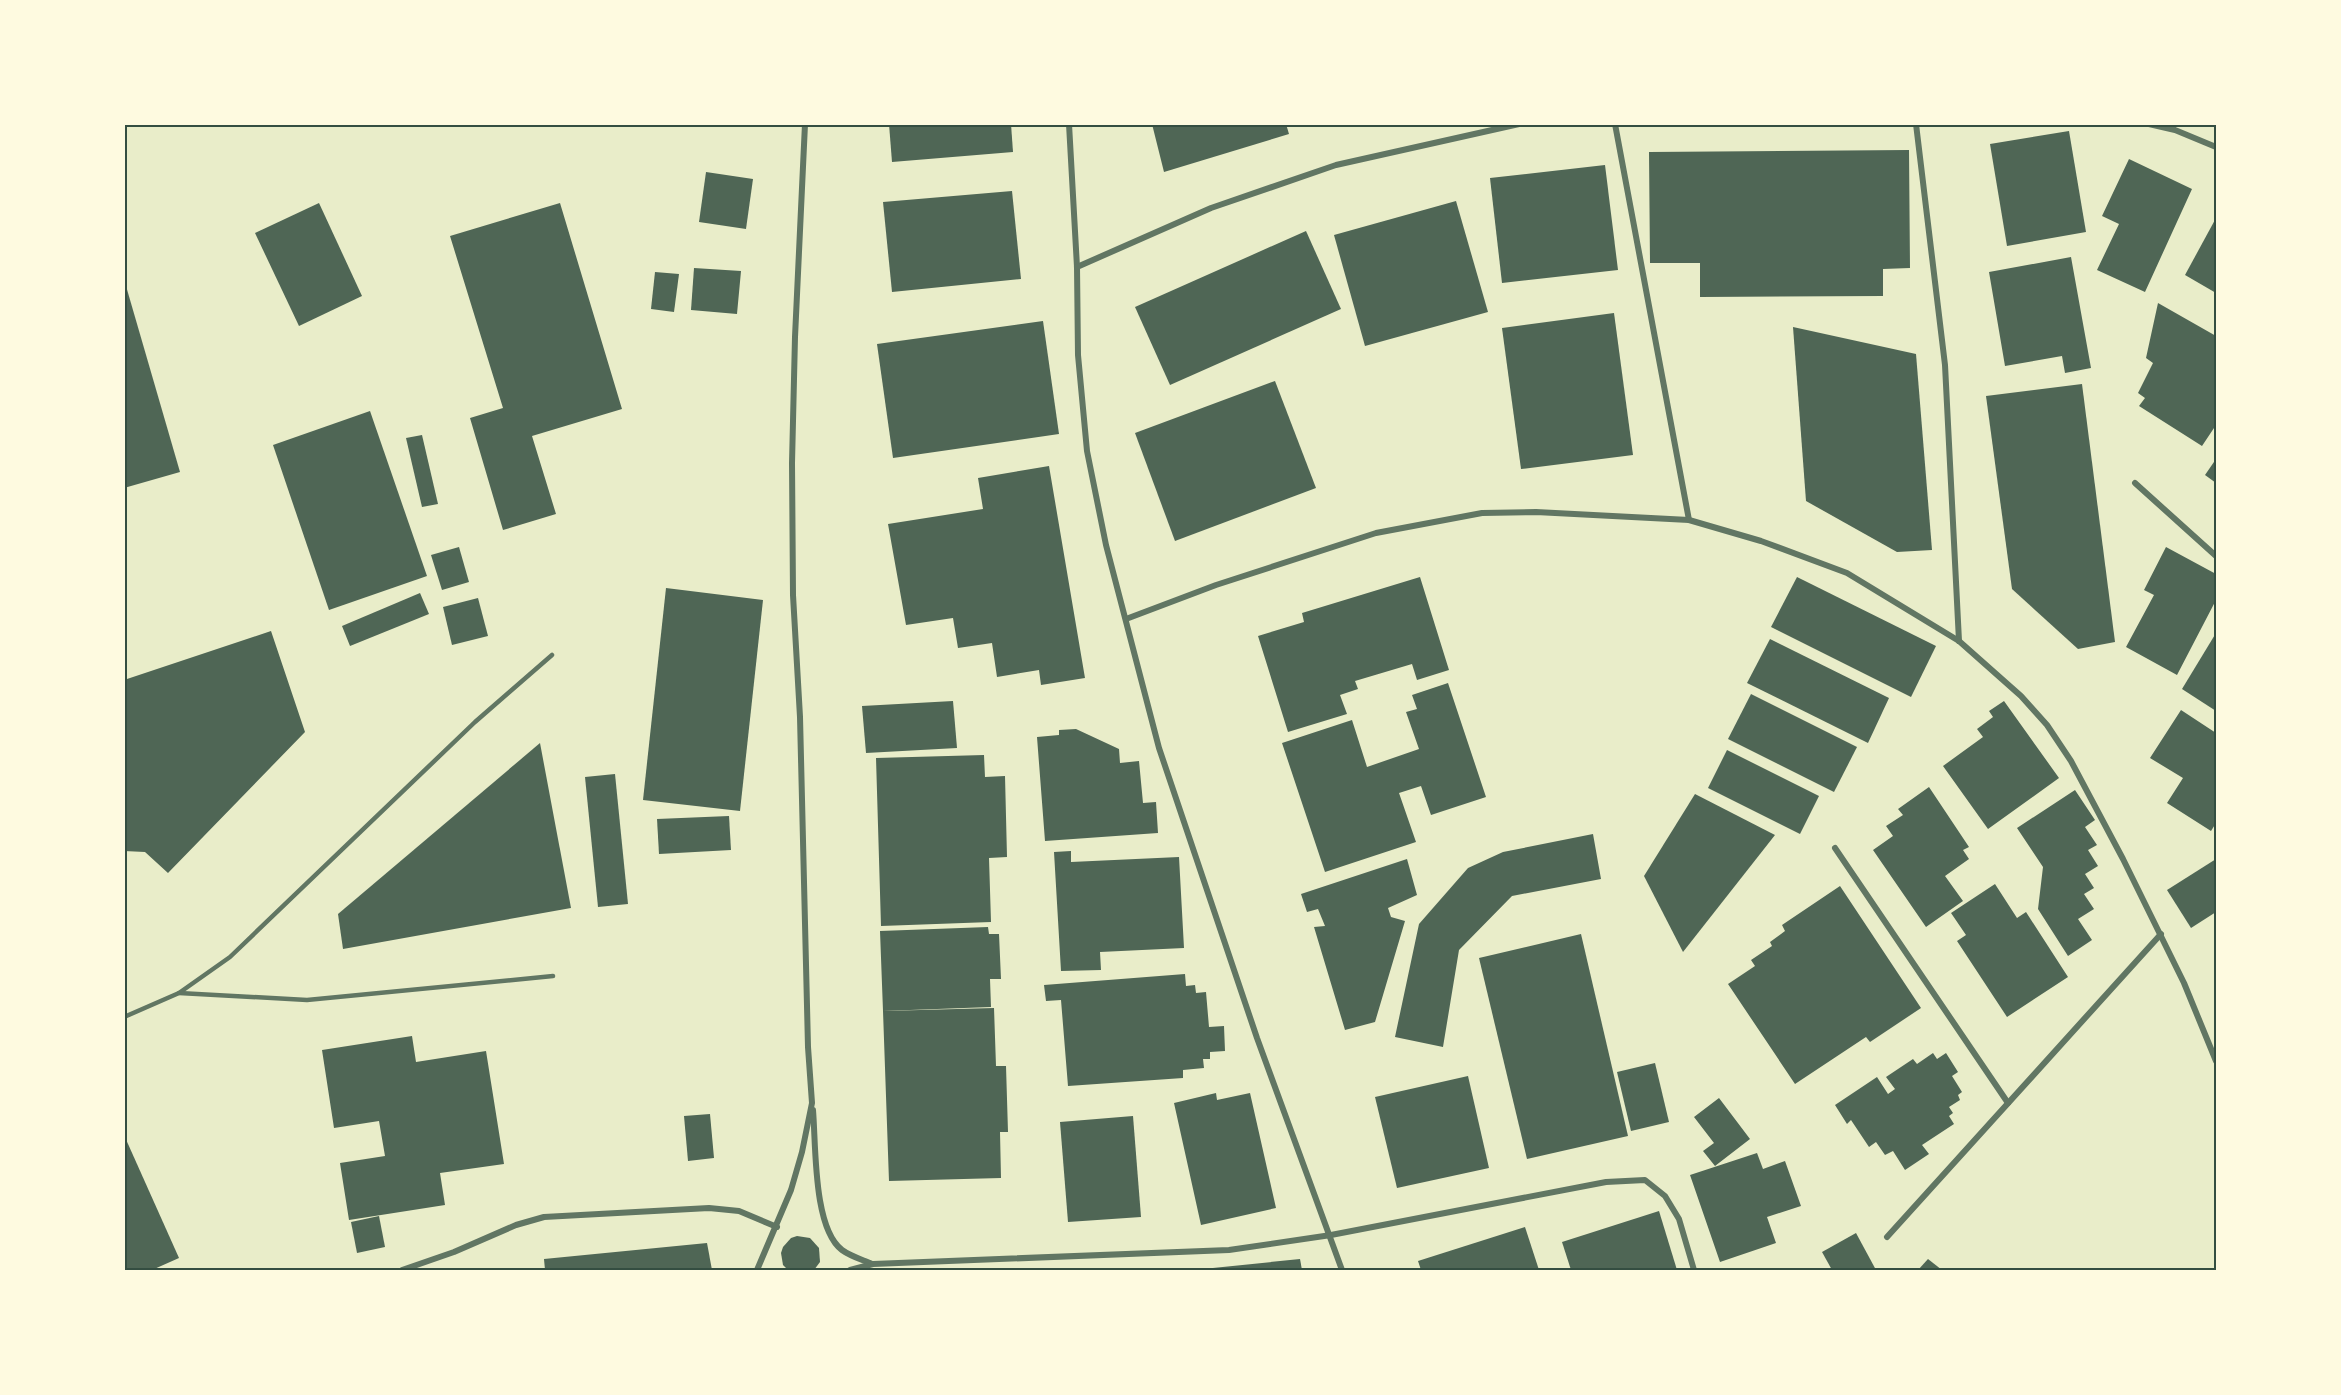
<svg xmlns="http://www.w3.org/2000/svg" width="2341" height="1395" font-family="Cabin,sans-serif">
  <rect width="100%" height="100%" fill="#e9edc9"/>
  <g fill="#4f6655">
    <path d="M889,124H1011L1013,152L892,162Z"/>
    <path d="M1152,124H1286L1289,134L1164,172Z"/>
    <path d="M2069,131L2086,232L2007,246L1990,144Z"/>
    <path d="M1909,150L1910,268L1883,269V296L1700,297V263H1650L1649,152Z"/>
    <path d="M2129,159L2192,189L2145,292L2097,270L2119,224L2102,216Z"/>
    <path d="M1605,165L1618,270L1502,283L1490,178Z"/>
    <path d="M706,172L753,179L746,229L699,222Z"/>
    <path d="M1012,191L1021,279L892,292L883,202Z"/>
    <path d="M1456,201L1488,312L1365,346L1334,235Z"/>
    <path d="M319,203L362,296L299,326L255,233Z"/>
    <path d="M560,203L622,409L532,436L556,514L503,530L470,418L503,408L450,236Z"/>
    <path d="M2216,218V293L2185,275Z"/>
    <path d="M1306,231L1341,309L1170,385L1135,307Z"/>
    <path d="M2071,257L2091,368L2065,373L2062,356L2005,366L1989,272Z"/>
    <path d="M694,268L741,271L737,314L691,310Z"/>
    <path d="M655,272L679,274L674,312L651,309Z"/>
    <path d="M126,286L180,472L124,488V287Z"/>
    <path d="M2158,303L2216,336V425L2202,446L2139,406L2145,398L2138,393L2153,363L2146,358Z"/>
    <path d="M1614,313L1633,455L1521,469L1502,328Z"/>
    <path d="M1043,321L1059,434L893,458L877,344Z"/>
    <path d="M1793,327L1916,354L1932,550L1897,552L1806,501Z"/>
    <path d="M1275,381L1316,488L1175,541L1135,433Z"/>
    <path d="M2082,384L2115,642L2078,649L2012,589L1986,396Z"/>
    <path d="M370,411L427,576L329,610L273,445Z"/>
    <path d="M422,435L438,504L422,507L406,438Z"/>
    <path d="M2216,459V483L2205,475Z"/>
    <path d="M1049,466L1085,678L1041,685L1039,670L997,677L992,643L958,648L953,618L906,625L888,524L983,509L978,478Z"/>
    <path d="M459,547L469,582L442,590L431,555Z"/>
    <path d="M2166,547L2216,574V600L2177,675L2126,647L2154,595L2144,590Z"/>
    <path d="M1420,577L1449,670L1417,680L1412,664L1355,681L1358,689L1340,695L1347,714L1288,732L1258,636L1304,622L1302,613Z"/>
    <path d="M1797,577L1936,646L1911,697L1771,627Z"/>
    <path d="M666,588L763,600L740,811L643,800Z"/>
    <path d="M420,593L429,614L350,646L342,626Z"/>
    <path d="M478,598L488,636L452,645L443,607Z"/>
    <path d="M271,631L305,732L168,873L145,852L124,851V680Z"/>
    <path d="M2216,633V711L2182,689Z"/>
    <path d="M1770,639L1889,698L1868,743L1747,683Z"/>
    <path d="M1448,683L1486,797L1431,815L1421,786L1399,793L1416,842L1325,872L1282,743L1352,720L1367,767L1419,749L1406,712L1417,709L1412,695Z"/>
    <path d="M1751,694L1857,747L1834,792L1728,739Z"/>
    <path d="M953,701L957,748L866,753L862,706Z"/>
    <path d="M2004,701L2059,778L1988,829L1943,766L1983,737L1977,729L1993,717L1989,711Z"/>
    <path d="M2181,710L2216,733V823L2211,831L2167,803L2183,778L2150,758Z"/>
    <path d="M1076,729L1119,749L1120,763L1139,761L1143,803L1156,802L1158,833L1045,841L1037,737L1059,735V730Z"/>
    <path d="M540,743L571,908L343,949L338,914Z"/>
    <path d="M1727,750L1819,796L1800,834L1708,788Z"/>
    <path d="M984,755L985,777L1005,776L1007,857L989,858L991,922L881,926L876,758Z"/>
    <path d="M615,774L628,904L598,907L585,777Z"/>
    <path d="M1929,787L1969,847L1963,850L1969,859L1945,876L1963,901L1926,927L1873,850L1893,836L1886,826L1903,815L1898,809Z"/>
    <path d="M2075,790L2095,820L2085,827L2097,845L2088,850L2098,866L2085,874L2094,888L2084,894L2094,909L2078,919L2092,940L2068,956L2038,909L2043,867L2017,828Z"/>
    <path d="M1695,794L1775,835L1683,952L1644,876Z"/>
    <path d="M729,816L731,850L659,854L657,819Z"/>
    <path d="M1593,834L1601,879L1512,896L1459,950L1443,1047L1395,1037L1419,924L1468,868L1503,852Z"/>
    <path d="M1071,851V862L1179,857L1184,948L1100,952L1101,970L1061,971L1054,852Z"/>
    <path d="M1407,859L1417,895L1388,908L1391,917L1405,921L1375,1022L1345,1030L1314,927L1325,926L1318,909L1307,912L1301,894Z"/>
    <path d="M2216,859V912L2191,928L2167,890Z"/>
    <path d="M1995,884L2017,918L2026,912L2068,977L2007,1017L1957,941L1966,935L1951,913Z"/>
    <path d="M1840,886L1921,1008L1870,1042L1866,1037L1795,1084L1728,984L1755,966L1751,960L1772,946L1770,942L1785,931L1782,925Z"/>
    <path d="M988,927L989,934H999L1001,979H990L991,1007L883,1011L880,931Z"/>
    <path d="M1581,934L1628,1136L1527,1159L1479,958Z"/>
    <path d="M1185,974L1186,986L1195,985L1196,993L1206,992L1209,1027L1224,1026L1225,1051L1210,1052V1059H1203L1204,1068L1183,1070V1078L1068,1086L1061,1000L1046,1001L1044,985Z"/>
    <path d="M994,1008L996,1066H1006L1008,1132H1000L1001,1178L889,1181L883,1011Z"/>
    <path d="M412,1036L416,1062L486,1051L504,1164L440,1173L445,1205L349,1220L340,1163L385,1156L379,1121L334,1128L322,1050Z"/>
    <path d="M1933,1053L1937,1059L1946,1053L1958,1072L1952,1076L1962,1092L1958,1095L1960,1100L1949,1107L1953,1113L1949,1116L1954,1124L1922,1145L1929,1154L1905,1170L1893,1151L1885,1155L1876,1142L1869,1147L1851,1120L1847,1124L1835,1105L1877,1077L1888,1094L1895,1089L1886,1077L1913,1059L1917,1064Z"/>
    <path d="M1655,1063L1669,1122L1631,1131L1617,1072Z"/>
    <path d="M1468,1076L1489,1168L1397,1188L1375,1097Z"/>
    <path d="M1216,1093L1217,1100L1250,1093L1276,1208L1201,1225L1174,1103Z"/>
    <path d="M1719,1098L1750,1139L1715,1166L1703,1151L1714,1143L1694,1117Z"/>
    <path d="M710,1114L714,1158L688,1161L684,1116Z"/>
    <path d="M1133,1116L1141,1217L1068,1222L1060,1122Z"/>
    <path d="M124,1135L179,1258L152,1270H124Z"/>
    <path d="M1757,1153L1763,1169L1785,1161L1801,1206L1767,1217L1776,1243L1720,1262L1690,1175Z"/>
    <path d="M1659,1211L1677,1270H1571L1562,1242Z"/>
    <path d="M379,1216L385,1247L357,1253L351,1222Z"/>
    <path d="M1525,1227L1539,1270H1421L1418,1261Z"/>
    <path d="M1856,1233L1876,1270H1832L1822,1252Z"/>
    <path d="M797,1236L810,1238L819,1248L820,1262L814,1270H788L783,1265L781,1253L783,1247L791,1238Z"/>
    <path d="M707,1243L712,1270H545L544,1259Z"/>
    <path d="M1300,1259L1302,1270H1203V1269Z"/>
    <path d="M1928,1259L1942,1270H1918Z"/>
  </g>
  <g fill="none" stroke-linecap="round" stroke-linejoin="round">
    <g stroke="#617663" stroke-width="4.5">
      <path d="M179,993L307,1000L553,976"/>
      <path d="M124,1017L179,993L230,957L475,722L552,655"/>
    </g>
    <g stroke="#617663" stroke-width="6">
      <path d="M1069,124L1077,267L1078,355L1087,451L1106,545L1159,748L1257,1038L1342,1270"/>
      <path d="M1615,124L1689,520"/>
      <path d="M1916,124L1945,365L1959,641"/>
      <path d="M2149,124L2175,130L2216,147"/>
      <path d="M1077,267L1211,208L1336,165L1519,124"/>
      <path d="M2135,483L2216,556"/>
      <path d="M1126,619L1216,585L1376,533L1482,513L1536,512L1689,520L1761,541L1847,573L1959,641L2021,696L2047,725L2071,761L2123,859L2184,983L2216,1061"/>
      <path d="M1835,848L2008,1103"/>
      <path d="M813,1110C816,1145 813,1228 842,1250C850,1256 863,1260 872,1264"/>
      <path d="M1887,1237L2161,934"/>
      <path d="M402,1270L454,1252L516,1225L544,1217L709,1208L739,1211L777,1227"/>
      <path d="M757,1270L791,1190L802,1152L812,1103L808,1047L800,717L793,595L792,463L795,337L805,124"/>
      <path d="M850,1270L873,1264L1229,1250L1331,1235L1606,1182L1645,1180L1665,1196L1679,1219L1694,1270"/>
    </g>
  </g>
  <rect width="2341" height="1395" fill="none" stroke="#fefae0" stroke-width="252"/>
  <rect x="126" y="126" width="2089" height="1143" fill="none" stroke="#344e41" stroke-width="2"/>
</svg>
